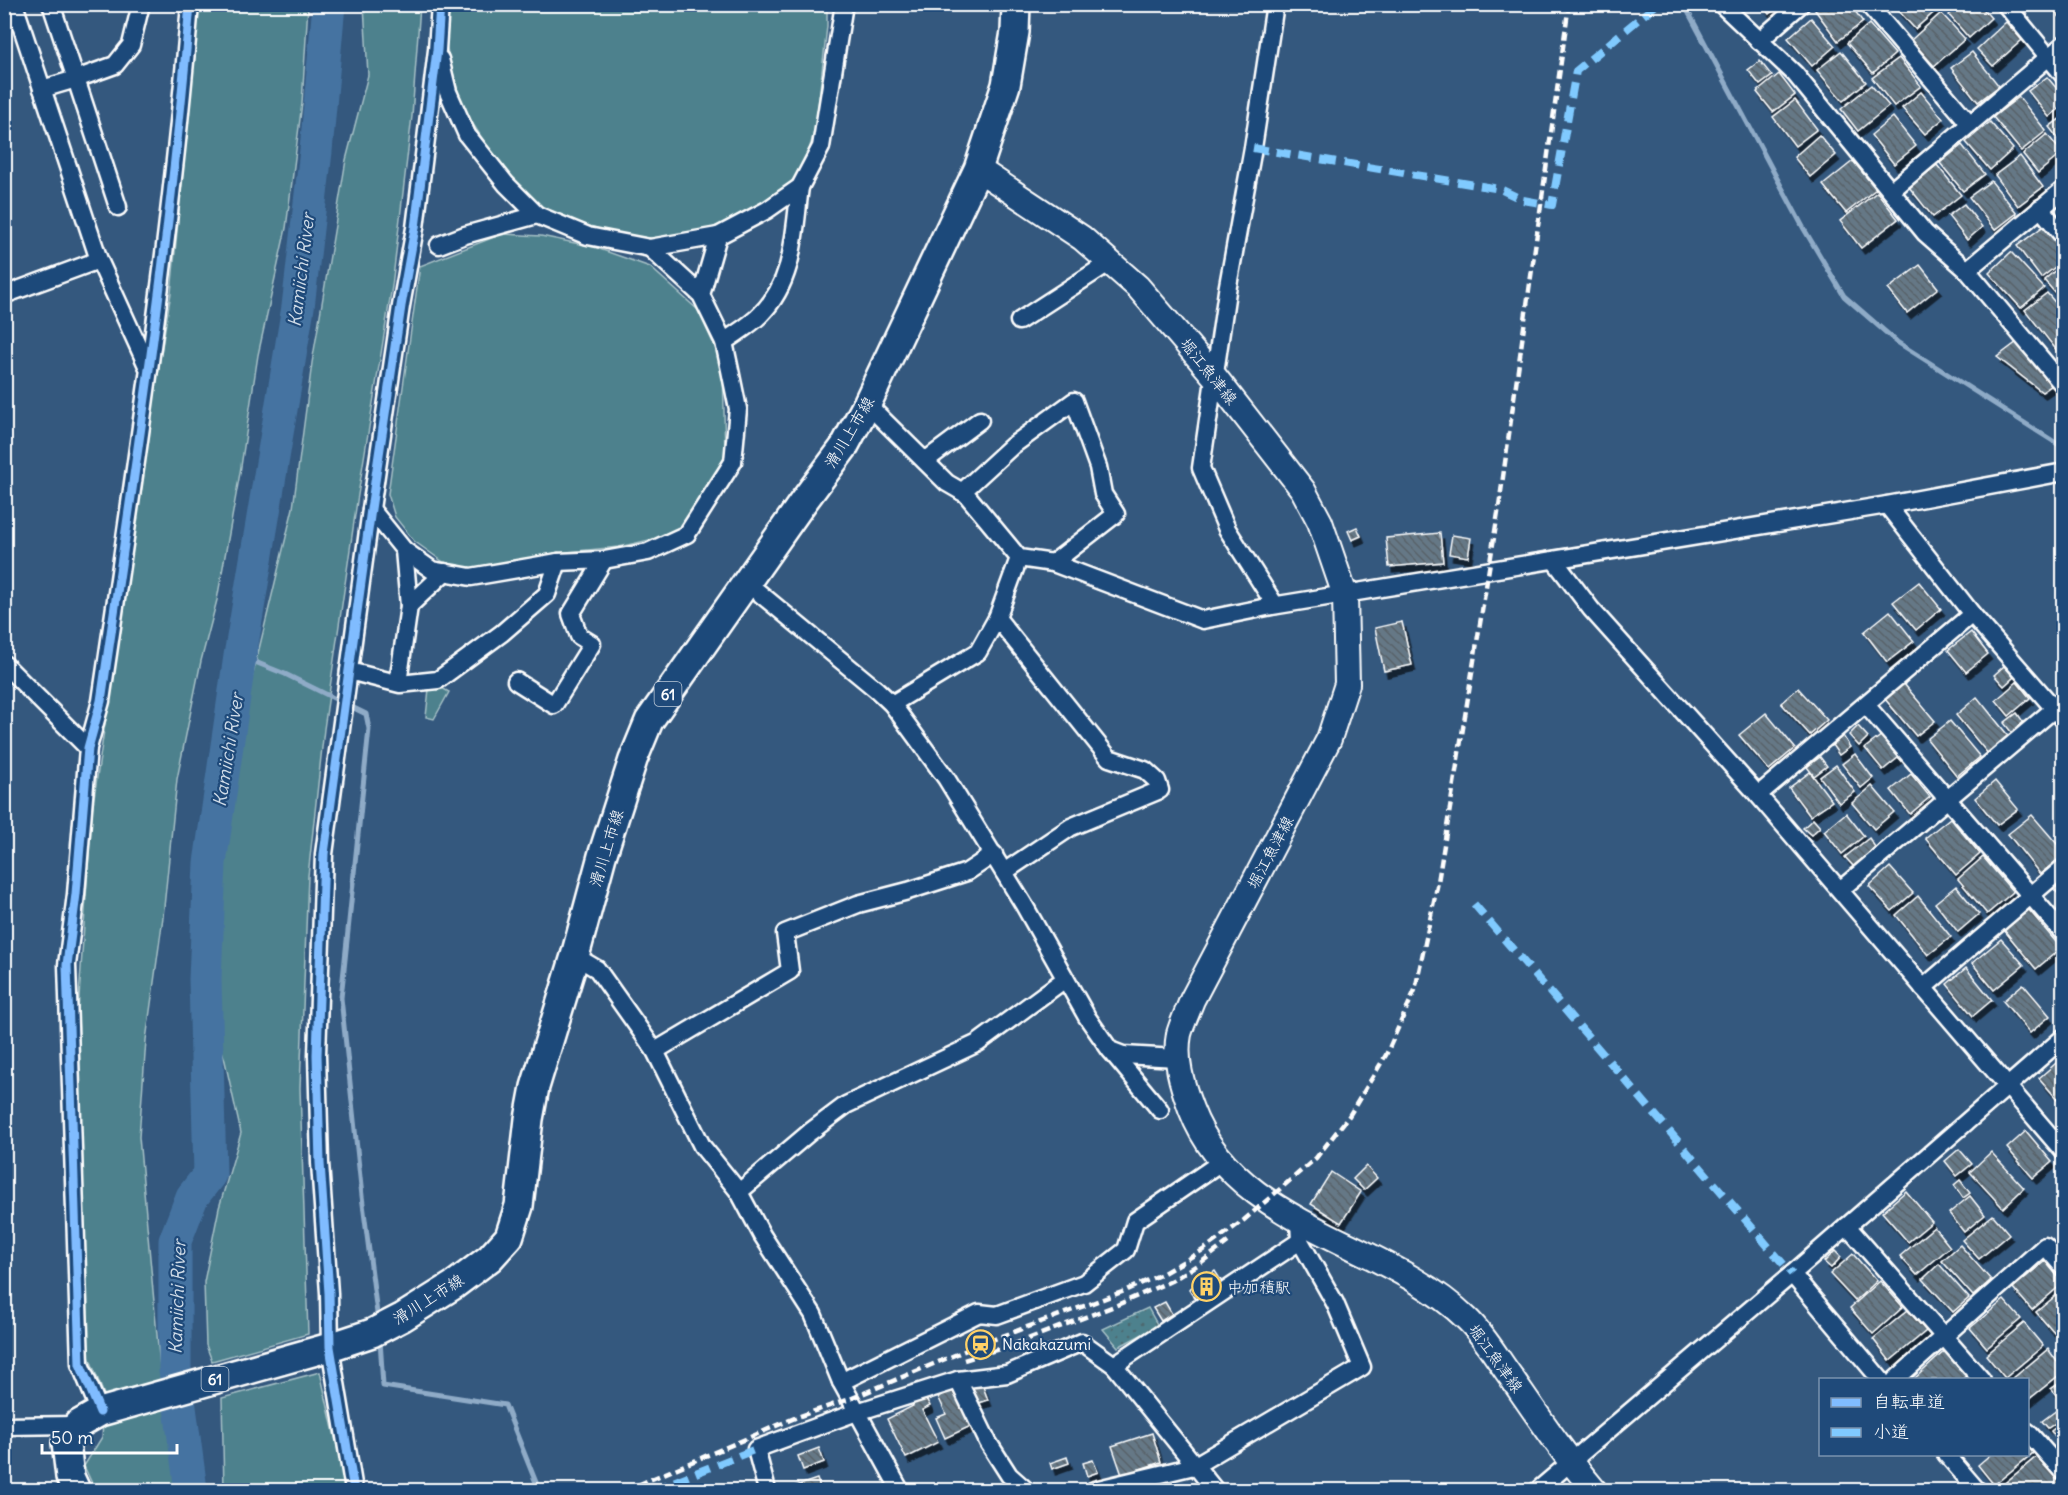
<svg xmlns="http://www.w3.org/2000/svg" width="2068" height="1495" font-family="Delius,'Klee One',sans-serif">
  <defs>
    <pattern id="park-dots" width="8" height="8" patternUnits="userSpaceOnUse" patternTransform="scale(1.5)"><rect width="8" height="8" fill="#4d818d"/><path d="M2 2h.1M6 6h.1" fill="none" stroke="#4d6970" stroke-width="1.8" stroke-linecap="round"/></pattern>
    <pattern id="building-back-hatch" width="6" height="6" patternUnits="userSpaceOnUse" patternTransform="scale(1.5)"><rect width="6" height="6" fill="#657886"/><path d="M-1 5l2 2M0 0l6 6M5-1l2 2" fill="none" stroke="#586269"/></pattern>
    <filter id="shadow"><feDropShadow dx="3.5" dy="6" stdDeviation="0" flood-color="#0009"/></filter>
  </defs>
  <rect width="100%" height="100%" fill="#34587e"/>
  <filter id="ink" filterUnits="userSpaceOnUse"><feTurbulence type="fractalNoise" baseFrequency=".0167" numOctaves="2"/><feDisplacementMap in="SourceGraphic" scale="12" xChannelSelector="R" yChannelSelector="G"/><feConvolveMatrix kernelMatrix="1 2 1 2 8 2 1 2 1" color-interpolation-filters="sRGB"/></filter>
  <g filter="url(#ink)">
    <g fill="#4d818d" stroke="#a6c0c6" stroke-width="1.5">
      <path d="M199,5H308L302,103L286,228L258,355L240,473L217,600L201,661L177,779L163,917L146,1040L139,1137L161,1379L182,1490H95L84,1466L102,1437L105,1397L86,1349L78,1011L92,811L154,395L171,293Z"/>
      <path d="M364,5H420L412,116L392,286L357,501L324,729L308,876L300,1088L308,1334L212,1361L206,1345L204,1282L219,1208L241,1133L225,1061L195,956L234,781L247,699L293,508L312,363L346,160L368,75Z"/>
      <path d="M447,5H827V26L816,126L804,167L781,193L711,230L652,240L602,230L547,212L500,166L462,107L446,46Z"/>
      <path d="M502,234L541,236L594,247L650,267L698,310L723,365L725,457L688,518L675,534L619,547L556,553L478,568L449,566L414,541L395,517L388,494L420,266Z"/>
      <path d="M440,687L449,692L434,719L426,717L429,689Z"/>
      <path d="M320,1372L347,1490H224L222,1398Z"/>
    </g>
    <path fill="url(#park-dots)" stroke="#a6c0c6" stroke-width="1.5" d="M1148,1308L1158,1326L1118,1347L1103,1329Z"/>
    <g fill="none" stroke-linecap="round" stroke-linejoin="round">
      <g stroke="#8fabc7" stroke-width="5">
        <path d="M1684,4L1804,229L1844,296L1897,342L2064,448"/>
        <path d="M240,656L285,674L366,714L369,729L341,998L362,1196L378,1321"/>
        <path d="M380,1340L383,1386L505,1405L539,1490"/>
      </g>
      <path stroke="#4573a1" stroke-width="33" d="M191,1490L175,1370V1241L192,1197L210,1174L205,979L210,863L240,656L298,307L316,151L329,4"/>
    </g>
    <g fill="url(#building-back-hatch)" stroke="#fff" stroke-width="1.5" filter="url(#shadow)">
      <path d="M1761,4H1781L1769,14Z"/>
      <path d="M1822,4H1850L1863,22L1838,41L1815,10Z"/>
      <path d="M1903,4H1938L1940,7L1915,29L1897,9Z"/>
      <path d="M1960,4H1979L1991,18L1969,38L1949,15Z"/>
      <path d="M2050,4H2064V19L2062,20Z"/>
      <path d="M1941,13L1965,39L1934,66L1911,40Z"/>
      <path d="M1811,18L1835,46L1812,66L1788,38Z"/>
      <path d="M2006,22L2022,40L1993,66L1977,49Z"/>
      <path d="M1869,24L1895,54L1873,73L1847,43Z"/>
      <path d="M1841,51L1866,82L1843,101L1817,70Z"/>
      <path d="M1972,52L1999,86L1978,102L1951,68Z"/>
      <path d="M1899,58L1921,86L1894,106L1872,78Z"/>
      <path d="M1760,61L1772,76L1760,85L1748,70Z"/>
      <path d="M1779,74L1795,95L1773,112L1757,92Z"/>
      <path d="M2047,77L2064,97V105L2049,117L2028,91Z"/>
      <path d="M1871,85L1889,106L1858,131L1841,109Z"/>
      <path d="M1921,92L1943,119L1925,134L1902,108Z"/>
      <path d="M2019,97L2046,131L2021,151L1993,117Z"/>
      <path d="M1795,100L1817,129L1795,146L1773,117Z"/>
      <path d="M2064,116V146L2049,127Z"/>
      <path d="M1893,117L1916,146L1894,164L1871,135Z"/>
      <path d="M1990,122L2013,149L1990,170L1966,142Z"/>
      <path d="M2047,134L2062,153L2038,173L2023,154Z"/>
      <path d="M1819,135L1836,155L1810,177L1794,157Z"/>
      <path d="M1962,145L1985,174L1963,191L1940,163Z"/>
      <path d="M2020,156L2043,187L2018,206L1995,175Z"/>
      <path d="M1853,161L1876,189L1846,213L1823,185Z"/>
      <path d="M1937,165L1961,195L1933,217L1909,187Z"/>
      <path d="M1991,181L2017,213L1995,230L1969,197Z"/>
      <path d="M1877,192L1898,219L1861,248L1840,221Z"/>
      <path d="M1964,204L1982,227L1967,240L1948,216Z"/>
      <path d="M2045,225L2064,250V260L2041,278L2017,246Z"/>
      <path d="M2011,252L2044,288L2021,308L1989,273Z"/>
      <path d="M2064,263V303L2044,280Z"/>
      <path d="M1920,265L1938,288L1907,313L1888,289Z"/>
      <path d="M2047,293L2064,313V348L2058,352L2025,310Z"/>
      <path d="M2017,342L2052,385L2042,392L1997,357Z"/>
      <path d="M1357,527L1361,536L1352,540L1348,531Z"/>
      <path d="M1440,533L1443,562L1389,567L1386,538Z"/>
      <path d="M1452,535L1471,538L1468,557L1449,554Z"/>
      <path d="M1919,582L1941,609L1916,630L1893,602Z"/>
      <path d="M1890,611L1914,641L1887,662L1864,632Z"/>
      <path d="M1402,622L1412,665L1384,671L1375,628Z"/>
      <path d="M1971,632L1988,654L1966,672L1948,650Z"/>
      <path d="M2004,666L2014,677L2004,686L1994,675Z"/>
      <path d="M2017,682L2030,698L2009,716L1996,700Z"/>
      <path d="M1904,684L1935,721L1916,736L1885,699Z"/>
      <path d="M1798,688L1827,720L1810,735L1781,703Z"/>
      <path d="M1977,697L2010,738L1989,755L1956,715Z"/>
      <path d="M1766,713L1795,748L1769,770L1739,735Z"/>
      <path d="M2017,713L2024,723L2012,733L2004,723Z"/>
      <path d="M1950,721L1980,757L1957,776L1927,739Z"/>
      <path d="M1858,726L1868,737L1859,746L1849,735Z"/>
      <path d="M1882,735L1899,757L1883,770L1865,748Z"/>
      <path d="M1843,736L1850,747L1839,755L1832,745Z"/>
      <path d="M1855,754L1873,778L1861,788L1842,764Z"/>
      <path d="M1820,757L1827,766L1814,776L1807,767Z"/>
      <path d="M1836,765L1855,792L1839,803L1820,777Z"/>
      <path d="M1810,772L1832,801L1810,816L1789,788Z"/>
      <path d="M1911,774L1930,797L1910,814L1891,790Z"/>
      <path d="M1995,781L2018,809L1997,825L1975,798Z"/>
      <path d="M1872,786L1894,812L1874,829L1852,803Z"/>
      <path d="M1846,813L1864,836L1842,854L1824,831Z"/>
      <path d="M2032,815L2064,852V855L2040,874L2008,834Z"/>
      <path d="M1950,818L1980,854L1956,875L1925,838Z"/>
      <path d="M1813,819L1820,827L1811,835L1803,828Z"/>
      <path d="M1869,838L1877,850L1855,868L1845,857Z"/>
      <path d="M1983,857L2013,892L1987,914L1958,879Z"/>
      <path d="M1890,867L1913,893L1892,911L1869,886Z"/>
      <path d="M2064,881V900L2054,889Z"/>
      <path d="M1956,886L1979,914L1958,932L1935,903Z"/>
      <path d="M1918,896L1951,937L1928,955L1896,915Z"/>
      <path d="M2029,910L2061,948L2036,969L2004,930Z"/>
      <path d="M2001,939L2024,965L1994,990L1972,963Z"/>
      <path d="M1966,968L1992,1000L1973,1016L1947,984Z"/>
      <path d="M2023,984L2050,1016L2030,1033L2003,1001Z"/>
      <path d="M2063,1057H2064V1107L2039,1078Z"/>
      <path d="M2026,1131L2052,1162L2033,1178L2007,1148Z"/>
      <path d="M1959,1149L1972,1164L1957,1176L1945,1161Z"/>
      <path d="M1991,1152L2024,1188L2003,1208L1970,1172Z"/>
      <path d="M1366,1166L1377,1178L1364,1190L1353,1179Z"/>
      <path d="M1331,1172L1361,1192L1341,1223L1311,1204Z"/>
      <path d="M1960,1180L1970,1193L1963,1198L1954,1185Z"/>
      <path d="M1906,1191L1932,1222L1908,1242L1882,1212Z"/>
      <path d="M1970,1196L1985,1215L1964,1232L1949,1213Z"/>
      <path d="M1993,1215L2009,1234L1979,1259L1962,1240Z"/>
      <path d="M1934,1227L1950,1247L1917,1275L1900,1256Z"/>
      <path d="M1960,1245L1991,1280L1973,1296L1942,1261Z"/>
      <path d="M1835,1251L1841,1257L1831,1268L1824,1262Z"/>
      <path d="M1853,1254L1877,1281L1855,1301L1830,1274Z"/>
      <path d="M2045,1261L2063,1283L2032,1310L2013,1288Z"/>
      <path d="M1939,1264L1969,1298L1953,1312L1923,1279Z"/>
      <path d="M1207,1271L1209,1275L1215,1271L1224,1285L1198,1303L1189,1289L1198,1283L1195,1279Z"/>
      <path d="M1880,1281L1903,1307L1873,1334L1850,1308Z"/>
      <path d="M2064,1289V1327L2055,1334L2036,1312Z"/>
      <path d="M2004,1300L2021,1319L1987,1348L1970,1328Z"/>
      <path d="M1165,1302L1172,1314L1161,1321L1153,1308Z"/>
      <path d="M1908,1310L1926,1331L1890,1361L1873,1339Z"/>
      <path d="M2024,1323L2043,1346L2005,1378L1986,1355Z"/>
      <path d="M1948,1348L1970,1372L1962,1380H1913Z"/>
      <path d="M2048,1349L2064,1371L2028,1400V1380H2011Z"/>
      <path d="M2064,1380V1404L2051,1389Z"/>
      <path d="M982,1384L988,1400L976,1404L970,1388Z"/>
      <path d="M954,1387L973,1425L945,1438L936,1418L946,1414L937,1394Z"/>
      <path d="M924,1395L930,1406L922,1410L938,1442L906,1458L887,1419L913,1406L911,1401Z"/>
      <path d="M2061,1407L2064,1410V1417L2048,1428L2042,1421Z"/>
      <path d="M2064,1421V1447L2051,1431Z"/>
      <path d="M1152,1433L1161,1462L1122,1475L1112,1446Z"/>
      <path d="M2028,1446L2033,1453L1994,1485L1978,1465L1991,1454H2028Z"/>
      <path d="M819,1448L824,1462L803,1470L798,1456Z"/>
      <path d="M2041,1453L2064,1480V1485L2057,1490H2002L1999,1488Z"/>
      <path d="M1067,1457L1069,1463L1052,1469L1050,1463Z"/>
      <path d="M1093,1460L1098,1472L1087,1476L1083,1463Z"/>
      <path d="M817,1479L821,1490H785Z"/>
    </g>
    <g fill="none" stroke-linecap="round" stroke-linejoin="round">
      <defs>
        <g id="minor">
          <path d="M14,4L99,260L149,370"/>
          <path d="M1275,4L1253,148L1227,291L1201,468L1227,529L1275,605"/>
          <path d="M1721,4L1795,74L1925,233L1967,270L2064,386"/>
          <path d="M1868,4L1970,124"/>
          <path d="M2005,4L2064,76"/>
          <path d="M1759,41L1801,4"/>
          <path d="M440,59L448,92L467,135L506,184L537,215L588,236L650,248"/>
          <path d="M42,89L76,79L51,4"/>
          <path d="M1891,191L2064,44"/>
          <path d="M118,207L76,79L115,65L131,45L141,4"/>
          <path d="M2040,208L2064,237"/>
          <path d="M718,236L767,210L800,187L821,147L844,4"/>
          <path d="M439,245L465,235L537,215"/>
          <path d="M1967,270L2064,189"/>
          <path d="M4,295L99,260"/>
          <path d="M1019,321L1110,262"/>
          <path d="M724,342C736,333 751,325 761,314C795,280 794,231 800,187"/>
          <path d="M867,404L947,483L966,494L1019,558L1053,563L1203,620L1272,606L1887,505L2064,472"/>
          <path d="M925,461L980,420"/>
          <path d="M962,492L1012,446L1074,401L1098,467L1103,494L1116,514L1053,563"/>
          <path d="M1887,505L1972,614L2064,720"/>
          <path d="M404,550L409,606L445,572"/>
          <path d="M604,560L648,552L687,534L733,462L738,409L730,370L724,342L701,295L718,236L650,248L701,295"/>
          <path d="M1554,560L1591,609L1758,795L2064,1152"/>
          <path d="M746,582L877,690L892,704L946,778L1024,905L1087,1017L1110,1050L1123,1055L1177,1058"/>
          <path d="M997,618L1109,758L1145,770L1157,781L1160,790L1071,827L1004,872"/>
          <path d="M4,664L88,748"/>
          <path d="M349,671L400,684L438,680L502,633L547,594L558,562L471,577L432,570L404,550L371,509"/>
          <path d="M516,681L554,705L592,644L579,636L571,614L604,560L558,562"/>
          <path d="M398,683L409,606"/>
          <path d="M892,704L978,652L997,618L1019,558"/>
          <path d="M1866,705L2064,934"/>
          <path d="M1758,795L1972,614"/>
          <path d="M1840,890L2054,709"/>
          <path d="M575,956L597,969L655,1051L702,1146L739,1192L762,1235L813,1314L841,1382L900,1490"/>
          <path d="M1923,988L2064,867"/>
          <path d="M655,1051L790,971L785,933L858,904L908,891L967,872L994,854"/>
          <path d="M1111,1051L1160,1110"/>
          <path d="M739,1192L810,1132L846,1105L978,1043L1065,979"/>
          <path d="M1847,1226L1982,1380"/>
          <path d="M1792,1274L1881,1380"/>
          <path d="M1114,1365L1300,1241"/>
          <path d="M958,1380L988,1442L1009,1475L1026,1490"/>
          <path d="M1895,1380L2045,1246L2064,1268"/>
          <path d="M841,1382L979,1313L997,1315L1084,1283L1126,1250L1135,1221L1221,1162"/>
          <path d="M100,1412L80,1364L67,965L76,894L88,748L101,701C135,470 171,238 190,4"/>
          <path d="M4,1426L77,1425"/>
          <path d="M2028,1432L2064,1473"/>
          <path d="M1946,1454L1977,1490"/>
          <path d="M354,1490L330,1347L329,1293L320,1163L317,1055L324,854L371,509L401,306L415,228L437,50L440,4"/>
          <path d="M767,1490L756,1449L857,1412L958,1380L1007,1374L1082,1342L1114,1365L1215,1490"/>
          <path d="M1094,1490L1194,1466L1362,1367L1335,1303L1300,1241L1299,1220"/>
          <path d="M1538,1490L1792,1274L2064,1037"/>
        </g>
        <path id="secondary" d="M978,169L1082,238L1138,287L1215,377L1303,490L1320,522L1345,595L1347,684L1329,739L1192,1000C1188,1011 1182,1023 1179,1034C1174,1060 1182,1085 1191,1109C1236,1228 1385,1239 1467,1319C1484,1335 1497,1358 1511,1377C1538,1416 1564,1455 1594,1490"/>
        <path id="primary" d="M76,1490L70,1477L66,1443L77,1425L100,1412L330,1347L372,1333L403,1317L454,1285L490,1258L509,1237L519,1206L529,1119L535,1087L575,956L602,856L633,760L649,721L803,502L844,447L867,404L978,169L1006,85L1015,32L1016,4"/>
      </defs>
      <use href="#minor" stroke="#fff" stroke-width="21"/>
      <use href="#secondary" stroke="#fff" stroke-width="28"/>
      <use href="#primary" stroke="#fff" stroke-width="32"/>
      <use href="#minor" stroke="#1f4a7a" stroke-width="16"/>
      <use href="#secondary" stroke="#1f4a7a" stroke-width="24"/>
      <use href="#primary" stroke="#1f4a7a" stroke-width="27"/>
      <g stroke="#fff" stroke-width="4.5" stroke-dasharray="9 4.5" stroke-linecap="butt">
        <path d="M964,1360L1012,1345L1117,1305L1171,1281L1199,1264L1228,1242"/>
        <path d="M626,1490L797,1417L850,1399L981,1344L1122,1292L1162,1274L1203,1250L1244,1220L1316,1158L1349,1116L1386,1055L1415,990L1438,882L1498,513L1569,4"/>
      </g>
      <g stroke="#80caff" stroke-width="8" stroke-dasharray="15 8" stroke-linecap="butt">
        <path d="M1253,148L1500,189L1523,200L1552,205L1576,71L1657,4"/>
        <path d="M1474,904L1792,1274"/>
        <path d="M653,1490L756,1449"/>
      </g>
      <defs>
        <g id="cycleway">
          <path d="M100,1412L80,1364L67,965L76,894L88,748L101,701C135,470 171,238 190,4"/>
          <path d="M354,1490L330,1347L329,1293L320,1163L317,1055L324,854L371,509L401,306L415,228L437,50L440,4"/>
        </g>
      </defs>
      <use href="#cycleway" stroke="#1f4a7a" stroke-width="13"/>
      <use href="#cycleway" stroke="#80bcff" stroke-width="9"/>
    </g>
  </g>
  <defs>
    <symbol id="building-ring" viewBox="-11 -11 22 22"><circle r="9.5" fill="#1f4a7a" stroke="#ffd166" stroke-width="1.5"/><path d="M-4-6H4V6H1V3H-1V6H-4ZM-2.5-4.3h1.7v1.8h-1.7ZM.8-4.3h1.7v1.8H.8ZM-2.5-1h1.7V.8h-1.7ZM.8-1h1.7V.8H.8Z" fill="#ffd166"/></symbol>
    <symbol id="station-ring" viewBox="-11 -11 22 22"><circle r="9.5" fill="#1f4a7a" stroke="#ffd166" stroke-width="1.5"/><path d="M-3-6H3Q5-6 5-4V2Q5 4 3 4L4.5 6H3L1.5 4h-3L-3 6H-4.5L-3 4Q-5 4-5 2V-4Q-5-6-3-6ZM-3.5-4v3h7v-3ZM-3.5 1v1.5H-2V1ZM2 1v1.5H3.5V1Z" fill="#ffd166"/></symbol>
  </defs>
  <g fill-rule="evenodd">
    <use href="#building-ring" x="1190" y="1270" width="33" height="33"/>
    <use href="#station-ring" x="964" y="1328" width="33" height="33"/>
  </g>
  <g text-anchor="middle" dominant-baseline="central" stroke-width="4.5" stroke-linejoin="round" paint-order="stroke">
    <g fill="#1f4a7a" stroke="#bcc9d7" stroke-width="1.5">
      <rect x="654.5" y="682" width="27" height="24" rx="4.5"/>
      <rect x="201.5" y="1367" width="27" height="24" rx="4.5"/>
    </g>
    <g font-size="15" font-weight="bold" fill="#fff">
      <text x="668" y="694">61</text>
      <text x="215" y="1379">61</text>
    </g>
    <g font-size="16" fill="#fff" stroke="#1f4a7a">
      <text transform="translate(1209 371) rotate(51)">堀江魚津線</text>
      <text transform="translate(849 432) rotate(-59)">滑川上市線</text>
      <text transform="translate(606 848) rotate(-73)">滑川上市線</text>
      <text transform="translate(1270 852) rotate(-62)">堀江魚津線</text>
      <text transform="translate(428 1299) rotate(-32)">滑川上市線</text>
      <text transform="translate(1496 1358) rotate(54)">堀江魚津線</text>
    </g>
    <g font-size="16" fill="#fff" stroke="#1f4a7a" text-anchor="start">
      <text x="1227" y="1287">中加積駅</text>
      <text x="1002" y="1344">Nakakazumi</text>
    </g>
    <g font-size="18" font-style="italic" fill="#d0dce8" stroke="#1f4a7a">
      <text transform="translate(301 270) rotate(-83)">Kamiichi River</text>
      <text transform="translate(228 750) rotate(-81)">Kamiichi River</text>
      <text transform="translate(177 1297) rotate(-88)">Kamiichi River</text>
    </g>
  </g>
  <rect width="2068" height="1495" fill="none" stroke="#1f4a7a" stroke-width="24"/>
  <rect x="12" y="12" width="2044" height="1471" fill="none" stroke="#fff" stroke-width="2" filter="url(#ink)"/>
  <rect x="1819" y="1378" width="210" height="78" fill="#1f4a7a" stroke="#7992af" stroke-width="1.5"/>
  <rect x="1831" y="1398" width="30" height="9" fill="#80bcff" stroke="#7992af" stroke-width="1.5"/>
  <text x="1873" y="1408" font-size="18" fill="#ffffff">自転車道</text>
  <rect x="1831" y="1428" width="30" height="9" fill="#80caff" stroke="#7992af" stroke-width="1.5"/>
  <text x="1873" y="1438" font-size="18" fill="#ffffff">小道</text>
  <path d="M42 1444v9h135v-9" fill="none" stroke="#ffffff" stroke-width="3"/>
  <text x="51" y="1444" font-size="18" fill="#ffffff" stroke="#1f4a7a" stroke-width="4.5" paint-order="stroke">50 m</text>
</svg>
